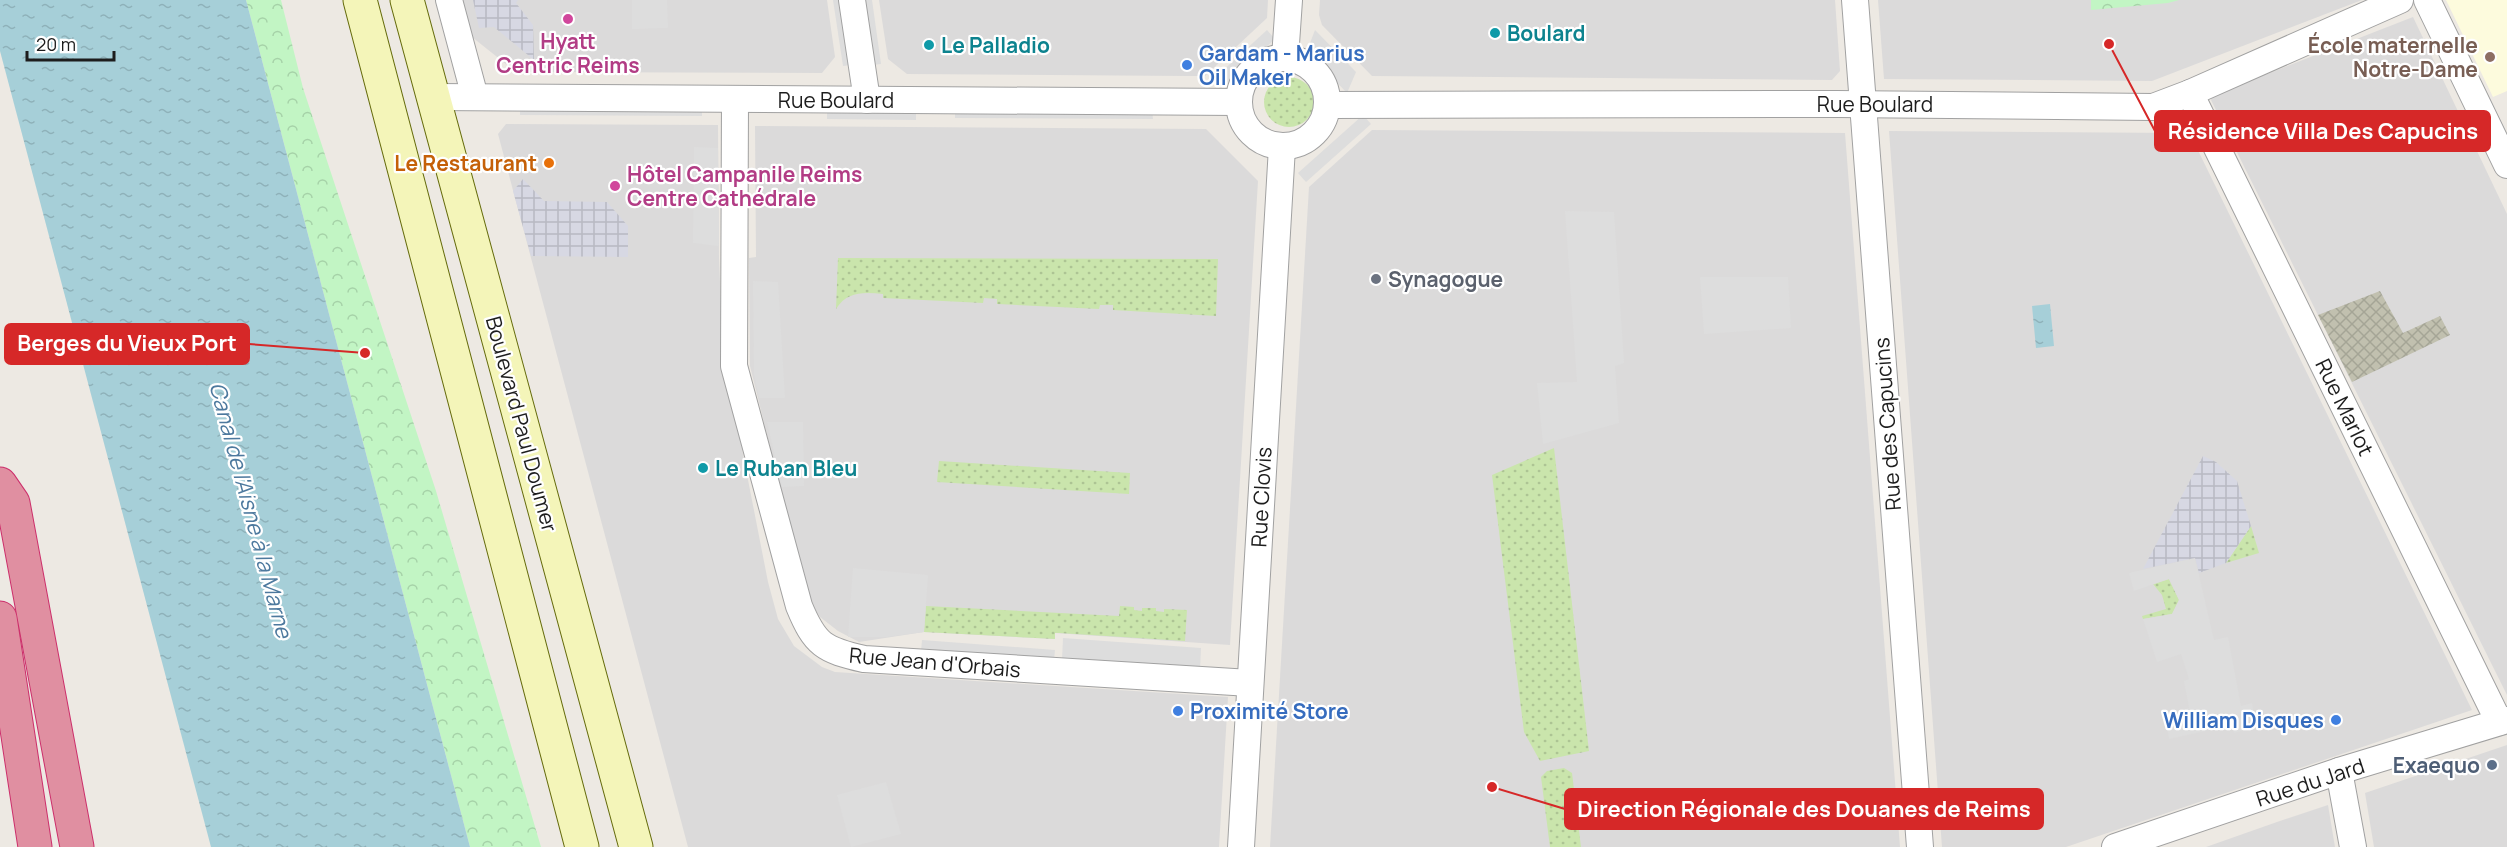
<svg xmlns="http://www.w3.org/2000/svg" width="2507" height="847" font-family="Manrope,sans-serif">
  <defs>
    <pattern id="construction-cross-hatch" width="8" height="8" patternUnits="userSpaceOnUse" patternTransform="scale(1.5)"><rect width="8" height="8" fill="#c1c0af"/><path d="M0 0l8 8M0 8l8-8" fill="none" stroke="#a5a596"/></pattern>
    <pattern id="grass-dots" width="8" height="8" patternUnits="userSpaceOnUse" patternTransform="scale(1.5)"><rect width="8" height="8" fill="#cae5ac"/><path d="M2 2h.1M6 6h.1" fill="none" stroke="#adc494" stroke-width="1.8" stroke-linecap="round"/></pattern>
    <pattern id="park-crowns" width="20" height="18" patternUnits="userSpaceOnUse" patternTransform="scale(1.5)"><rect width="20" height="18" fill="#c2f5c4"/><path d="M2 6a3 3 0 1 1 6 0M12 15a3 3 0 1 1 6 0" fill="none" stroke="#a6d2a8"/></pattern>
    <pattern id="plaza-grid" width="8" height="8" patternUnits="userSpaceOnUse" patternTransform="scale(1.5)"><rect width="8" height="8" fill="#d7d8e3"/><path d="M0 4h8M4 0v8" fill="none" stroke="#b8b9c2"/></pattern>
    <pattern id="water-ripples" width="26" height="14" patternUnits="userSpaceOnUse" patternTransform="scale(1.5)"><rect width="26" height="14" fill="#a6cfd8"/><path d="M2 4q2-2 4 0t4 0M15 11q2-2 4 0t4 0" fill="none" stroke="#8eb1b9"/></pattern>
  </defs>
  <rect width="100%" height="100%" fill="#ede9e3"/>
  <g fill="#dbdada">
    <path d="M462,0H827L835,57L822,73L516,72L472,37Z"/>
    <path d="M879,0H1268L1267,18L1205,76H1188L907,74L888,59Z"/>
    <path d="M1320,0H1835L1840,71L1832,80L1372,76L1322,25L1319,15Z"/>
    <path d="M1878,0H2362L2152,81L1884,79Z"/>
    <path d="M2413,17L2507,214V695L2211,100L2213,95Z"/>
    <path d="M506,124L718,125L719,258L723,352L768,582L778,619L794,646L822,667L835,672L1228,697L1219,847H688L498,134Z"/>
    <path d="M755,126L1206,129L1258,181L1230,645L1055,633V639L924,632L859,642L838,631L820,617L811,603L782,495L750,366L749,258L756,257Z"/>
    <path d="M1372,130L1845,133L1900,847H1270L1309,187Z"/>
    <path d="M2188,130L2472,710L2066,847H1942L1889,131L2180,133Z"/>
    <path d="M2507,745V847H2374L2365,793Z"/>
    <path d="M2328,805L2335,847H2206L2277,822Z"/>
  </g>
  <path fill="#fdfbdd" d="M2446,0H2507V91L2493,97Z"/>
  <path fill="url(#construction-cross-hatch)" d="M2380,291L2403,333L2440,316L2450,335L2352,382L2318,315Z"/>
  <g fill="url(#grass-dots)">
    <circle cx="1289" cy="102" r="25"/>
    <path d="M838,258L1218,259L1216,316L1113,310V305H1100L1099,309L997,304V299L984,298L983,303L883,298V294C864,292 847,291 836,309Z"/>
    <path d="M1554,448L1589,751L1540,761L1524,732L1492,475Z"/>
    <path d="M939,461L1130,473L1129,494L937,482Z"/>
    <path d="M2251,526L2259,553L2226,563Z"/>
    <path d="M2169,579L2179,600L2172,614L2143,619L2142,616L2166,609L2162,595L2153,584Z"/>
    <path d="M926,606L1119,616L1120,606L1134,607V610L1142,611V608H1156V611L1164,612V609L1187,610L1185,641L1059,633H1055V639L924,632Z"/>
    <path d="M1564,768L1572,773L1581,847H1550L1541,777L1547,771Z"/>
  </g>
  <g fill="url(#park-crowns)">
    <path d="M246,0H281L303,88L436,491L541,847H470Z"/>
    <path d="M2091,0H2179L2168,3L2091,10Z"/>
  </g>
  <g fill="#ddd">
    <path d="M632,0H667L668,28L632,29Z"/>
    <path d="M833,0H842L851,65L843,66Z"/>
    <path d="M863,0H872L881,64L873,65Z"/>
    <path d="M1267,30L1275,39L1226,83L1219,74Z"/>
    <path d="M1315,30L1356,72L1347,93L1307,51Z"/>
    <path d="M520,106L702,107V116L520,115Z"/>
    <path d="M827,109L916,111V120L827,119Z"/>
    <path d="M955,109L1152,110L1153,119L955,118Z"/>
    <path d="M1363,115L1371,124L1306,182L1298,173Z"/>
    <path d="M694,147L718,148L719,246L693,243Z"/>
    <path d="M1565,211L1614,212L1624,363L1615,366L1619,423L1543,444L1537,383L1577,382Z"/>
    <path d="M1700,277H1788L1791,328L1704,334Z"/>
    <path d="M753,281L778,282L785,398H759L754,374Z"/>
    <path d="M767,422H803L804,486L782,487Z"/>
    <path d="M2195,558L2214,640L2228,637L2241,706L2252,703L2256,727L2234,733L2232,725L2169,739L2165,716L2189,708L2184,681L2189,679L2181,654L2157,662L2143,619L2172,614L2179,600L2169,579L2134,591L2129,573Z"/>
    <path d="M853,568L928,575L924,632L887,637H848Z"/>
    <path d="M1063,638L1201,648L1200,670L1062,660Z"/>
    <path d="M922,640L1055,650L1054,660L921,651Z"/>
    <path d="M886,782L901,834L851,847L837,795Z"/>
  </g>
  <g fill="url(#plaza-grid)">
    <path d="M473,0H518L516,3L533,25L534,60L494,27L479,28Z"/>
    <path d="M523,179L544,201L607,202L628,226V257L531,256L513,191Z"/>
    <path d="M2203,456L2216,462L2237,481L2251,526L2226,563L2199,573L2195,558L2143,569Z"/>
  </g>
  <g fill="url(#water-ripples)">
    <path d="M0,0H246L470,847H211L0,51Z"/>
    <path d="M2050,304L2054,346L2036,348L2032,306Z"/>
  </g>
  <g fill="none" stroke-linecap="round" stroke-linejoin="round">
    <defs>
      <g id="minor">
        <path d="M449,0L475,97"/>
        <path d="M852,0L867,100"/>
        <path d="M1855,0L1920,847"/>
        <path d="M2427,0L2507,165"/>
        <path d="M1285,58L1289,0"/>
        <circle cx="1283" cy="102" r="44"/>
        <path d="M2190,93L2499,722"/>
        <path d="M434,97L1239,102"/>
        <path d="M735,99L734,366L799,606C815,645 824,650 864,659L1250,683"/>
        <path d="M1328,105L1837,104L2153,107L2190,93L2400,0"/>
        <path d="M2339,771L2353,847"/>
        <path d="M1241,847L1282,147"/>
        <path d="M2115,847L2339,771L2507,720"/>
      </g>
      <g id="secondary">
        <path d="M360,0L582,847"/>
        <path d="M407,0L636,847"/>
      </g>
      <g id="motorway">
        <path d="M0,484L13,503L77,847"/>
        <path d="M0,618L35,847"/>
      </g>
    </defs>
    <use href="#minor" stroke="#a1a1a1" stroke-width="28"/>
    <use href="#secondary" stroke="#656b0c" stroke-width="35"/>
    <use href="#motorway" stroke="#cc2f6b" stroke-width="35"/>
    <use href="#minor" stroke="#fff" stroke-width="26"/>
    <use href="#secondary" stroke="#f4f5b9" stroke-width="33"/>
    <use href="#motorway" stroke="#e08fa1" stroke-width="33"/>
  </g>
  <g fill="#d1479c" stroke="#fff" stroke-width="2">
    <circle cx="568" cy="19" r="6"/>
    <circle cx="615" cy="186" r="6"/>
  </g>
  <g fill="#0f9aa8" stroke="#fff" stroke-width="2">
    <circle cx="1495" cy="33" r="6"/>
    <circle cx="929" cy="45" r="6"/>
    <circle cx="703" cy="468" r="6"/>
  </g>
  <circle fill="#8d6e63" stroke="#fff" stroke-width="2" cx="2490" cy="57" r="6"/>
  <g fill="#3f7fe0" stroke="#fff" stroke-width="2">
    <circle cx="1187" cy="65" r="6"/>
    <circle cx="1178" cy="711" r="6"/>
    <circle cx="2336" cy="720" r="6"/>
  </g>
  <circle fill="#e8710a" stroke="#fff" stroke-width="2" cx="549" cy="163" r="6"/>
  <circle fill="#6b7280" stroke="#fff" stroke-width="2" cx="1376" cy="279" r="6"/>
  <circle fill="#5c6f8a" stroke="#fff" stroke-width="2" cx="2492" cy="765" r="6"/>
  <g text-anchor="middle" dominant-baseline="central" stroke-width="4.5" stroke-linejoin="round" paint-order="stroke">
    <g font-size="21" font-weight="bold" fill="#0d838f" stroke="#fff" text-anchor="start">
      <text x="1507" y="33">Boulard</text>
      <text x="941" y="45">Le Palladio</text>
      <text x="715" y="468">Le Ruban Bleu</text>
    </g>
    <g font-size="21" font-weight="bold" fill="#b23c85" stroke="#fff">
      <text x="568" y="41">Hyatt<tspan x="568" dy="24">Centric Reims</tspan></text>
      <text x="627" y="174" text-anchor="start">Hôtel Campanile Reims<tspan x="627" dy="24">Centre Cathédrale</tspan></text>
    </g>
    <g font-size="21" font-weight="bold" fill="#785e54" stroke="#fff" text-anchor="end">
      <text x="2478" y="45">École maternelle<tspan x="2478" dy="24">Notre-Dame</tspan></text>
    </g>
    <g font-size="21" font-weight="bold" fill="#366cbe" stroke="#fff" text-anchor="start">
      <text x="1199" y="53">Gardam - Marius<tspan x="1199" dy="24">Oil Maker</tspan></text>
      <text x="1190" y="711">Proximité Store</text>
      <text x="2324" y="720" text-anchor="end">William Disques</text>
    </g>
    <g font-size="21" fill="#1d1d1d" stroke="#fff">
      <text x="836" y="100">Rue Boulard</text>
      <text x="1875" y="104">Rue Boulard</text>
      <text transform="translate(2345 407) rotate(64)">Rue Marlot</text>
      <text transform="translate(522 424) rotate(75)">Boulevard Paul Doumer</text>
      <text transform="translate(1887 424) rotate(-94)">Rue des Capucins</text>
      <text transform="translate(1261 497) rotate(-87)">Rue Clovis</text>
      <text transform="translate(935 662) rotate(5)">Rue Jean d'Orbais</text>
      <text transform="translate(2310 782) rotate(-18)">Rue du Jard</text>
    </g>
    <g font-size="21" font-weight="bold" fill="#c56008" stroke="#fff" text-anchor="end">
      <text x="537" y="163">Le Restaurant</text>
    </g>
    <g font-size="21" font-weight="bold" fill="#5b616d" stroke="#fff" text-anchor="start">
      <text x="1388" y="279">Synagogue</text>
    </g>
    <g font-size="21" font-weight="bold" fill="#4e5e75" stroke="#fff" text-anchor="end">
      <text x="2480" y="765">Exaequo</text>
    </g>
    <g font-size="22" font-style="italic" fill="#4d799e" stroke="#fff">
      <text transform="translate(251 510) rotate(75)">Canal de l'Aisne à la Marne</text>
    </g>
  </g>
  <path fill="none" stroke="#d62828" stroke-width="2" d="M2109 44L2155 131M365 353L249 344M1492 787L1565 809"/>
  <g fill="#d62828" stroke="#fff" stroke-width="2">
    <circle cx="2109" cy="44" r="6"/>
    <circle cx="365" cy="353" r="6"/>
    <circle cx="1492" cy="787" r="6"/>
  </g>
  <g fill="#d62828" stroke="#d62828" stroke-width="2">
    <rect x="2155" y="111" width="335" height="40" rx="6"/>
    <rect x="5" y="324" width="244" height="40" rx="6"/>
    <rect x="1565" y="789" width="478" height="40" rx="6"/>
  </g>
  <g font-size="22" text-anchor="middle" font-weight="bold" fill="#fff">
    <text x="2323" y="139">Résidence Villa Des Capucins</text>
    <text x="127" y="351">Berges du Vieux Port</text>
    <text x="1804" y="817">Direction Régionale des Douanes de Reims</text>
  </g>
  <path d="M27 51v9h87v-9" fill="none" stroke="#1d1d1d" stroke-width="3"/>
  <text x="36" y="51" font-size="18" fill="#1d1d1d" stroke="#ffffff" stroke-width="4.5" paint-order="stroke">20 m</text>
</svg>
